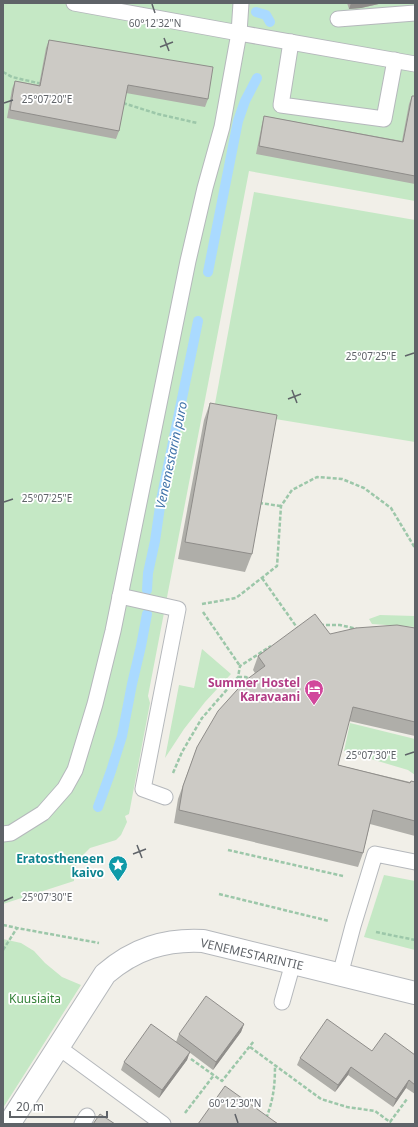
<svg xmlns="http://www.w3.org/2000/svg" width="418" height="1127" font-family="'Noto Sans',sans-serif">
  <rect width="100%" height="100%" fill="#f1efe8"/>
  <g fill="#c5e8c5">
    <path d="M3,3H415V201L249,171L148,696L150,703L129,814L125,816L127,822L121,835L116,840L90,848L82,856L76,864L74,874V881L3,904Z"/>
    <path d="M254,192L415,220V442L214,409Z"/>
    <path d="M380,615L415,616V627L372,624L369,619Z"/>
    <path d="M202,649L231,674L205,702L184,729L165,758L179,685L194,688Z"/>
    <path d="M350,723L415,739V775L408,770L344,751Z"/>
    <path d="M384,875L415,881V950L364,937Z"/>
    <path d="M3,939L21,943L34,951L45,963L62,977L81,985L3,1108Z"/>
  </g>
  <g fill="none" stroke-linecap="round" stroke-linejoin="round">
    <g stroke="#aadaff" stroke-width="10">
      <path d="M256,12L266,15L270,22"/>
      <path d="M208,272L238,121L245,101L257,78"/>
      <path d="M147,590L148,573L155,541L161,500L198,321"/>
      <path d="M98,807L111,771L122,736L132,684L141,646L147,614"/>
    </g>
    <defs>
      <g id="service">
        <path d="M74,3L239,33L415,64"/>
        <path d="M338,19L415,13"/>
        <path d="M291,42L281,105L384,119L395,60"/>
        <path d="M120,596L178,609L143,789L165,797"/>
        <path d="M3,834L11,833L43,813L65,788L75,770L95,704L113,631L188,261L205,188L222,127L239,33L241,3"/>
        <path d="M340,975L353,926L375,854L415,862"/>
        <path d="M282,1002L293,963"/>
        <path d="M58,1047L163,1124"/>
        <path d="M82,1124L87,1116"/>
      </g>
      <path id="minor" d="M9,1124L105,974C134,949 165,939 203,941L415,993"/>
    </defs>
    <use href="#service" stroke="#b5b8bc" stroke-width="17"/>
    <use href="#minor" stroke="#b5b8bc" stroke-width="24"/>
    <g stroke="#9cc7a9" stroke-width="2.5" stroke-dasharray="4 2" stroke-linecap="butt">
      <path d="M3,72L12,77L42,84"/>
      <path d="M123,103L158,114L197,123"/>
      <path d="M259,503L281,506"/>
      <path d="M262,578L298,629"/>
      <path d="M202,604L236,598L277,566L281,506L292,490L317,477L342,479L364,488L391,508L415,548"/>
      <path d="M203,612L240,666"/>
      <path d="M320,625H340L357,629"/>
      <path d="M238,677H246L251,680"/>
      <path d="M173,773L182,752L202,718L238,677L240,666L271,646"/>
      <path d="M228,850L343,876"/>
      <path d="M219,894L329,921"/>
      <path d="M3,925L17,928L99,943"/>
      <path d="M376,932L415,940"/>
      <path d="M3,950L17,928"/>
      <path d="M250,1047L321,1099L347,1107L375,1111L390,1122L407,1099"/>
      <path d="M191,1059L222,1081L254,1041"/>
      <path d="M185,1113L214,1075"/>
      <path d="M264,1124C273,1102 275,1088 275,1065"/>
    </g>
    <use href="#service" stroke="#fff" stroke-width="15"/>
    <use href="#minor" stroke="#fff" stroke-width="22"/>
  </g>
  <g fill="#afaea9">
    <path d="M347,3H383L361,8L349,9Z"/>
    <path d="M49,40L208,99L205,107L126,93L119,131L116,139L7,118L12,89L15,81L39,85L46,48Z"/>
    <path d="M412,96H415V184L256,154L262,124L264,116L402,141L409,104Z"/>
    <path d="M210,403L252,554L245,572L178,559L204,420Z"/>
    <path d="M415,628V736L349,721L338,765L410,782H415V836L370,824L363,853L358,867L174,823L178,799L197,747L255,673L253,670L258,656L330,634Z"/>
    <path d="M244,1024L241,1032L213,1070L189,1052L187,1060L159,1098L121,1070L124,1062L176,1042L179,1034Z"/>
    <path d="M372,1051L415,1055V1094L406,1088L393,1107L348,1075L335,1092L297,1065L300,1058Z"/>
  </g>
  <g fill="#8f8d8a">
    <path d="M351,3H383L361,8L349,9Z"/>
    <path d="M244,1024L241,1032L213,1070L216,1062Z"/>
    <path d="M190,1052L187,1060L159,1098L162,1090Z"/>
    <path d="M351,1067L348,1075L335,1092L338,1085Z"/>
    <path d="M409,1080L406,1088L393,1107L396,1099Z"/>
  </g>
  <g fill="#cccac5" stroke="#8f8d8a">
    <path d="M49,40L213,67L208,99L128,85L119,131L10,110L15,81L40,86Z"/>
    <path d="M412,96H415V176L259,146L264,116L403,142Z"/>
    <path d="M210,403L277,415L252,554L185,542Z"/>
    <path d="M315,614L330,634L356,628L397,625L415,628V722L353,707L338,765L410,783L411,781L415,782V821L373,810L363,853L179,810L183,786L197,747L218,711L246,680L265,666L258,656Z"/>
    <path d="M206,996L244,1024L216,1062L179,1034Z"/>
    <path d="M327,1019L372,1051L385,1033L415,1055V1085L409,1080L396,1099L351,1067L338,1085L300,1058Z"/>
    <path d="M151,1024L190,1052L162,1090L124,1062Z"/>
    <path d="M225,1086L278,1124H198Z"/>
    <path d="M100,1114L115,1124H93Z"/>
  </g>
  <path fill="none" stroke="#5f6368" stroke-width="1.5" d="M152,4L155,13M164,38L169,51M160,47L173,42M4,103L13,100M405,356L414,353M292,390L297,403M288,399L301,394M4,502L13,499M405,755L414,752M137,845L142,858M133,854L146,849M4,901L13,897M235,1114L238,1123"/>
  <defs>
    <symbol id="hotel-pin" viewBox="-11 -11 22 30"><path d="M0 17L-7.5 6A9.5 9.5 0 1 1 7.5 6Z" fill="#d1479c" stroke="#fff"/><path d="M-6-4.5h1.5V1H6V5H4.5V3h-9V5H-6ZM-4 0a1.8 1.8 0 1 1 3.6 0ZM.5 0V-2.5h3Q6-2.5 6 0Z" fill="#fff"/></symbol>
    <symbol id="sight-pin" viewBox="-11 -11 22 30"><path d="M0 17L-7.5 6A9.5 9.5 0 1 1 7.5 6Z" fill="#0f9aa8" stroke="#fff"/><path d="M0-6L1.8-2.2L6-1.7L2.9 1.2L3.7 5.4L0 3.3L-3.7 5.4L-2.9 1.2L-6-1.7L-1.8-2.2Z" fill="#fff"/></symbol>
  </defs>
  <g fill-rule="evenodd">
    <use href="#hotel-pin" x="303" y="678" width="22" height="30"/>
    <use href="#sight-pin" x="107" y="854" width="22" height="30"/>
  </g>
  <g text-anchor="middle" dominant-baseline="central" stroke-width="3.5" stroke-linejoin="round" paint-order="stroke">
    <g font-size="12" font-weight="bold" fill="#b23c85" stroke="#fff" text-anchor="end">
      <text x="300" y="682">Summer Hostel<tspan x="300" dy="14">Karavaani</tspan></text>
    </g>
    <g font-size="12" font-weight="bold" fill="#0d838f" stroke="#fff" text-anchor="end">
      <text x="104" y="858">Eratostheneen<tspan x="104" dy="14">kaivo</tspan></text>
    </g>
    <g font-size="12" fill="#5f6368" stroke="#fff">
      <text transform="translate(252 954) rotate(13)">VENEMESTARINTIE</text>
    </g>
    <g font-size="12" fill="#348238" stroke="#fff">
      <text x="35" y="998">Kuusiaita</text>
    </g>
    <g font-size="13" font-style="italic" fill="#4174aa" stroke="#fff">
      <text transform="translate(171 455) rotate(-78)">Venemestarin puro</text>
    </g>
  </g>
  <g font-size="10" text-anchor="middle" fill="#5f6368" stroke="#fff" stroke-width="3.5" stroke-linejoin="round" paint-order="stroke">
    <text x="155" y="27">60°12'32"N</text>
    <text x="47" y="103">25°07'20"E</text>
    <text x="371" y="360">25°07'25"E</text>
    <text x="47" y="502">25°07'25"E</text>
    <text x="371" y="759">25°07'30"E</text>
    <text x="47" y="901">25°07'30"E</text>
    <text x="235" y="1107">60°12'30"N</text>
  </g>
  <rect width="418" height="1127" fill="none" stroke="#5f6368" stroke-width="8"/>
  <path d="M10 1111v6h97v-6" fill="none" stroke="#5f6368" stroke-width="2"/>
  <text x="16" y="1111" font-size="12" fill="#5f6368" stroke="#ffffff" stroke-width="3" paint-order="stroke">20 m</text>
</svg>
